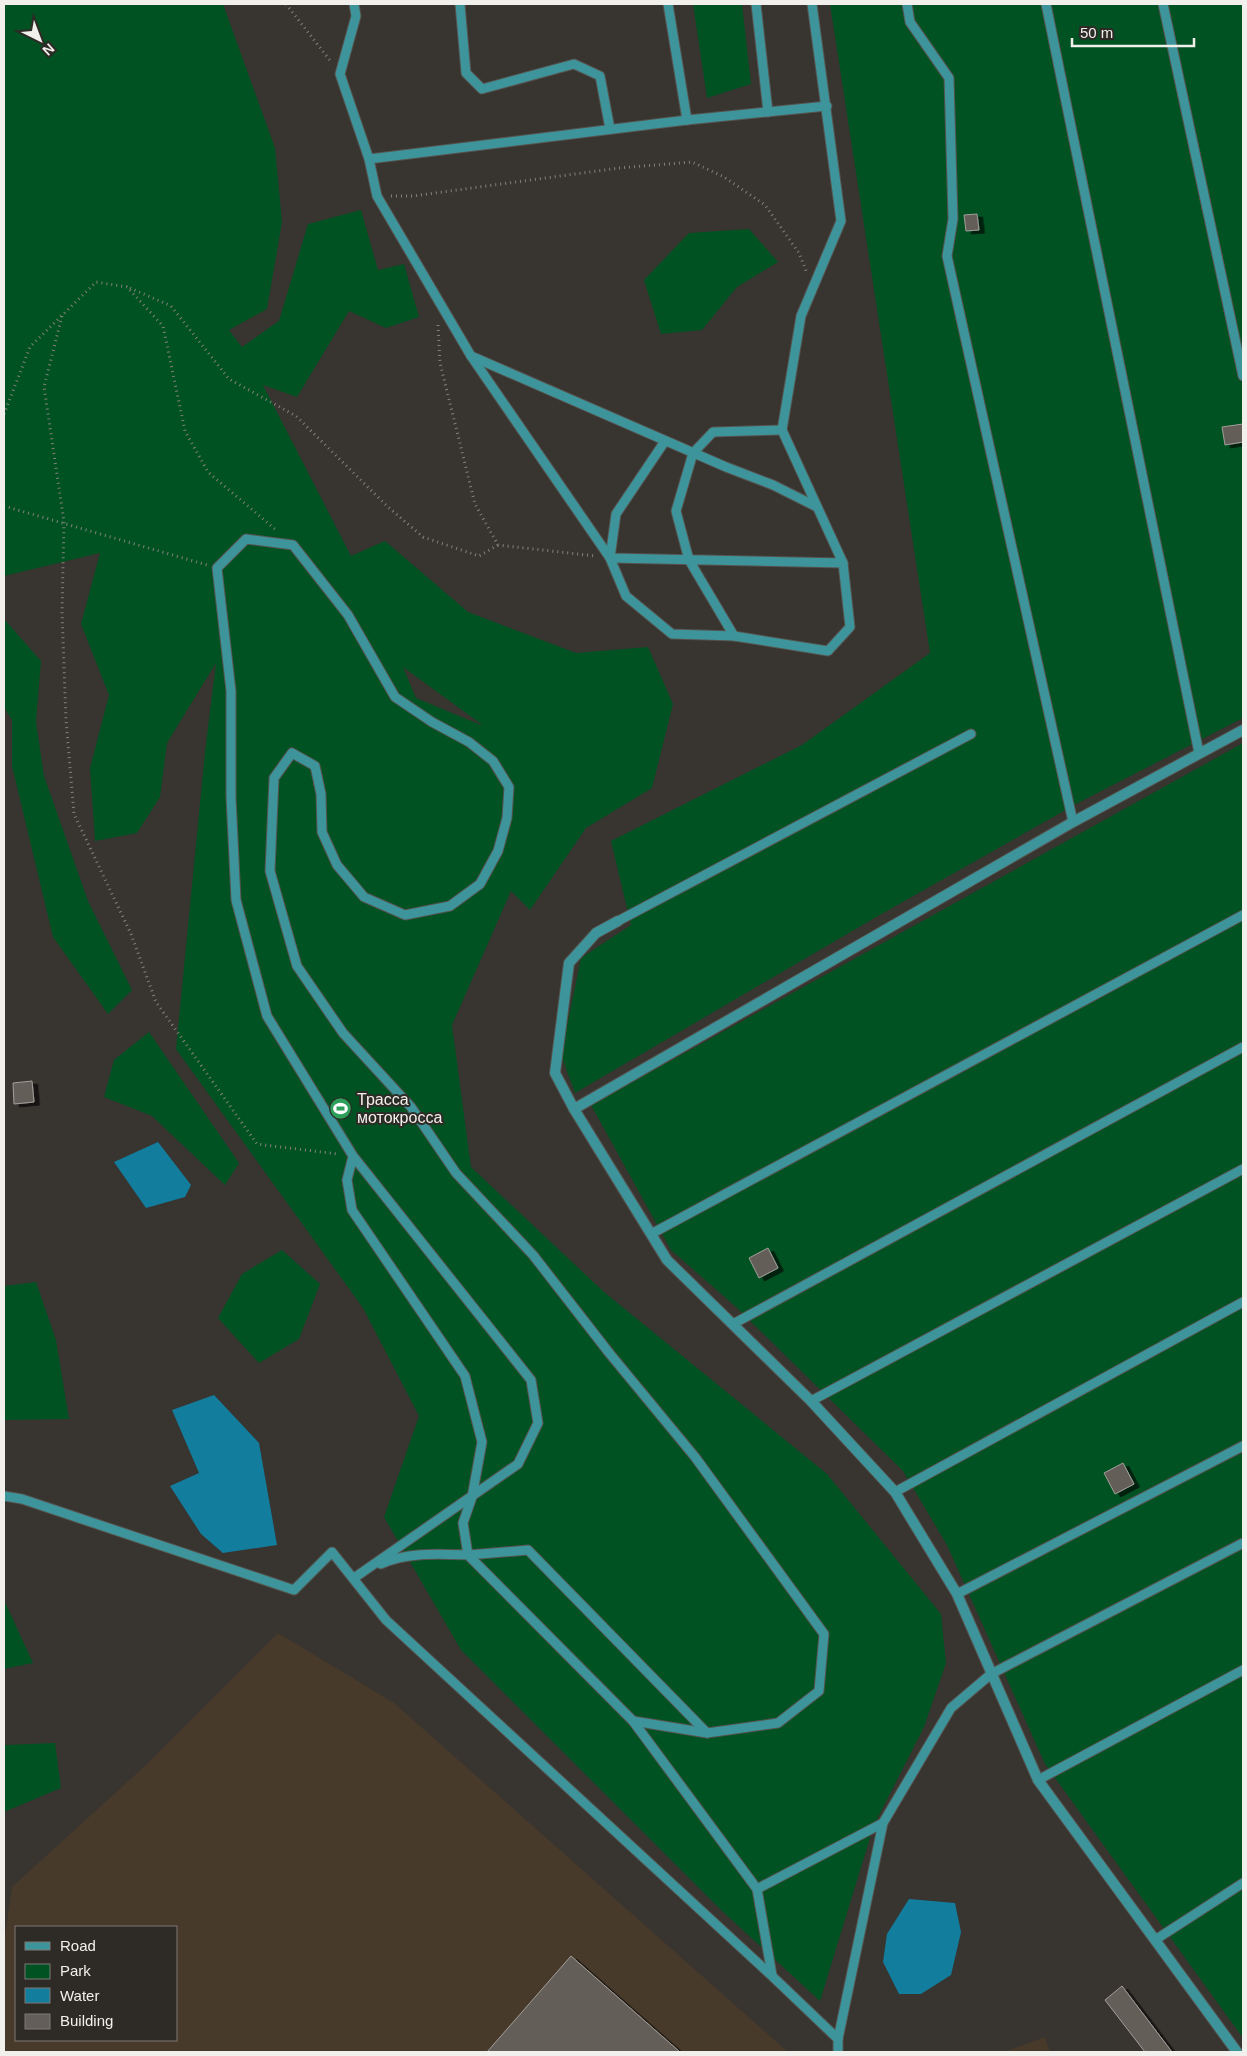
<svg xmlns="http://www.w3.org/2000/svg" width="1247" height="2056" font-family="Arial,sans-serif">
  <defs>
    <filter id="shadow"><feDropShadow dx="5.5" dy="3" stdDeviation="0" flood-color="#0009"/></filter>
  </defs>
  <rect width="100%" height="100%" fill="#383430"/>
  <g fill="#473a2b" fill-rule="evenodd">
    <path d="M278,1633L394,1703L788,2052H4V1942L12,1887L147,1764ZM16,1927H176V2040H16Z"/>
    <path d="M1045,2037L1050,2052H1004Z"/>
  </g>
  <g fill="#005222" fill-rule="evenodd">
    <path d="M4,4H223L275,148L282,222L267,309L229,330L242,347L279,321L308,224L361,210L378,270L404,264L419,317L386,328L349,311L297,397L263,385L351,556L385,541L468,612L576,653L648,647L673,704L652,788L586,828L530,910L511,891L452,1025L471,1167L604,1292L827,1474L941,1614L946,1663L924,1727L874,1825L820,2001L722,1911L461,1650L384,1517L419,1416L363,1308L176,1049L205,752L216,663L167,743L160,797L137,833L95,841L90,768L109,695L81,624L100,553L4,576ZM403,667L481,724V725L416,698Z"/>
    <path d="M693,4H742L751,84L707,98Z"/>
    <path d="M830,4H1243V718L1078,803L878,916L575,1093L561,1055L581,958L631,925L611,841L802,745L930,653Z"/>
    <path d="M749,229L778,262L737,287L702,330L661,334L644,280L689,233Z"/>
    <path d="M4,619L41,661L36,722L44,776L88,901L132,990L108,1014L53,937L12,766V720L4,707Z"/>
    <path d="M1243,743V2038L1045,1764L947,1545L903,1471L735,1306L671,1250L591,1105Z"/>
    <path d="M149,1032L239,1163L225,1185L152,1116L104,1097L114,1060Z"/>
    <path d="M282,1250L320,1284L299,1339L259,1363L218,1318L242,1274Z"/>
    <path d="M36,1282L56,1340L69,1419L4,1420V1286Z"/>
    <path d="M4,1600L33,1663L4,1669Z"/>
    <path d="M55,1743L61,1788L4,1812V1745Z"/>
  </g>
  <g fill="#137d9d">
    <path d="M158,1142L191,1185L185,1197L146,1208L114,1162Z"/>
    <path d="M214,1395L259,1443L277,1545L223,1553L201,1534L170,1486L199,1473L172,1410Z"/>
    <path d="M909,1899L955,1903L961,1932L951,1975L921,1994H899L883,1962L887,1934Z"/>
  </g>
  <g fill="#635e59" stroke="#a39e99" filter="url(#shadow)">
    <path d="M977,214L979,230L966,231L964,215Z"/>
    <path d="M1243,424V442L1225,445L1222,427Z"/>
    <path d="M32,1081L34,1102L14,1104L13,1083Z"/>
    <path d="M768,1248L778,1268L759,1278L749,1258Z"/>
    <path d="M1123,1463L1134,1484L1115,1494L1104,1473Z"/>
    <path d="M571,1956L680,2052H487Z"/>
    <path d="M1122,1986L1172,2052H1145L1105,2000Z"/>
  </g>
  <g fill="none" stroke-linecap="round" stroke-linejoin="round">
    <defs>
      <g id="lane">
        <path d="M354,4L356,16L340,74L369,159L377,196L471,356L610,558L843,563L850,627L828,651L734,636L689,560L676,511L693,453L713,432L782,430"/>
        <path d="M460,4L466,73L482,89L574,64L600,76L610,129"/>
        <path d="M668,4L687,120"/>
        <path d="M756,4L768,112"/>
        <path d="M812,4L841,221L801,316L782,430L843,563"/>
        <path d="M907,4L910,22L949,78L953,219L947,256L1073,822"/>
        <path d="M1046,4L1199,753"/>
        <path d="M1163,4L1243,376"/>
        <path d="M369,159L687,120L827,106"/>
        <path d="M471,356L726,467L773,485L817,507"/>
        <path d="M665,441L616,514L610,558L626,596L672,634L734,636"/>
        <path d="M618,921L971,734"/>
        <path d="M353,1156L347,1180L352,1210L465,1376L482,1442L472,1497L463,1523L468,1555L528,1550L707,1733L778,1723L819,1691L824,1634L695,1457L610,1354L533,1255L456,1173L411,1107L343,1033L297,966L270,871L274,778L292,753L315,766L321,794L322,832L337,865L364,897L405,915L450,906L480,884L498,851L507,818L509,787L493,761L469,742L432,722L395,697L348,615L293,545L246,539L217,568L231,691V797L236,900L267,1016L353,1156L531,1380L538,1423L518,1464L354,1578"/>
        <path d="M651,1234L1243,915"/>
        <path d="M733,1324L1243,1047"/>
        <path d="M811,1401L1243,1169"/>
        <path d="M895,1492L1243,1302"/>
        <path d="M4,1496L22,1499L294,1590L332,1552L386,1620L772,1976L838,2039V2052"/>
        <path d="M381,1564C407,1552 439,1554 468,1555L633,1721L757,1889L772,1975"/>
        <path d="M957,1594L1243,1446"/>
        <path d="M633,1721L707,1733"/>
        <path d="M1038,1780L1243,1670"/>
        <path d="M757,1889L883,1823"/>
        <path d="M1155,1940L1243,1883"/>
        <path d="M838,2039L883,1823L951,1708L991,1674L1243,1543"/>
      </g>
      <g id="street">
        <path d="M574,1109L555,1073L569,963L596,933L618,921"/>
        <path d="M1237,2052L1038,1780L957,1594L895,1492L811,1401L667,1260L574,1109L1073,822L1243,730"/>
      </g>
    </defs>
    <use href="#lane" stroke="#56524e" stroke-width="11"/>
    <use href="#street" stroke="#56524e" stroke-width="12"/>
    <g stroke="#84817d" stroke-width="3" stroke-dasharray="1 4" stroke-linecap="butt">
      <path d="M286,4L332,63"/>
      <path d="M391,196H413L619,168L692,162L724,177L765,205L799,253L807,273"/>
      <path d="M130,288L171,306L229,379L296,416L387,506L423,537L479,556L498,545"/>
      <path d="M62,316L44,387L64,522L62,612L66,720L74,814L131,934L156,1002L257,1144L337,1154"/>
      <path d="M438,325L440,363L475,504L498,545L595,556"/>
      <path d="M4,414L30,347L96,282L127,287L163,326L185,431L208,472L276,530"/>
      <path d="M4,506L207,565"/>
    </g>
    <use href="#lane" stroke="#3d949a" stroke-width="9"/>
    <use href="#street" stroke="#3d949a" stroke-width="10"/>
  </g>
  <defs>
    <symbol id="stadium-disc" viewBox="-11 -11 22 22"><circle r="9.5" fill="#2e9e5b" stroke="#2e2a26"/><path d="M0-5a6.5 5 0 1 0 0 10a6.5 5 0 1 0 0-10ZM-3.5-1.8h7v3.6h-7Z" fill="#fff"/></symbol>
  </defs>
  <g fill-rule="evenodd">
    <use href="#stadium-disc" x="328" y="1096" width="25" height="25"/>
  </g>
  <g text-anchor="middle" dominant-baseline="central" stroke-width="4" stroke-linejoin="round" paint-order="stroke">
    <g font-size="16" fill="#f2f0ed" stroke="#2e2a26" text-anchor="start">
      <text x="357" y="1099">Трасса<tspan x="357" dy="18">мотокросса</tspan></text>
    </g>
  </g>
  <rect width="1247" height="2056" fill="none" stroke="#f2f0ed" stroke-width="10"/>
  <rect x="15" y="1926" width="162" height="115" fill="#2e2a26" stroke="#7c7976"/>
  <rect x="25" y="1942" width="25" height="8" fill="#3d949a" stroke="#7c7976"/>
  <text x="60" y="1951" font-size="15" fill="#f2f0ed">Road</text>
  <rect x="25" y="1964" width="25" height="15" fill="#005222" stroke="#7c7976"/>
  <text x="60" y="1976" font-size="15" fill="#f2f0ed">Park</text>
  <rect x="25" y="1988" width="25" height="15" fill="#137d9d" stroke="#7c7976"/>
  <text x="60" y="2001" font-size="15" fill="#f2f0ed">Water</text>
  <rect x="25" y="2014" width="25" height="15" fill="#635e59" stroke="#7c7976"/>
  <text x="60" y="2026" font-size="15" fill="#f2f0ed">Building</text>
  <g transform="translate(40 40) rotate(138)" stroke="#2e2a26" stroke-width="4" paint-order="stroke">
  <path d="M0-4L9 19L0 12L-9 19Z" fill="#f2f0ed"/>
  <text y="-8" font-size="14" font-weight="bold" text-anchor="middle" fill="#f2f0ed">N</text>
  </g>
  <path d="M1072 38v8h122v-8" fill="none" stroke="#f2f0ed" stroke-width="2.5"/>
  <text x="1080" y="38" font-size="15" fill="#f2f0ed" stroke="#2e2a26" stroke-width="4" paint-order="stroke">50 m</text>
</svg>
